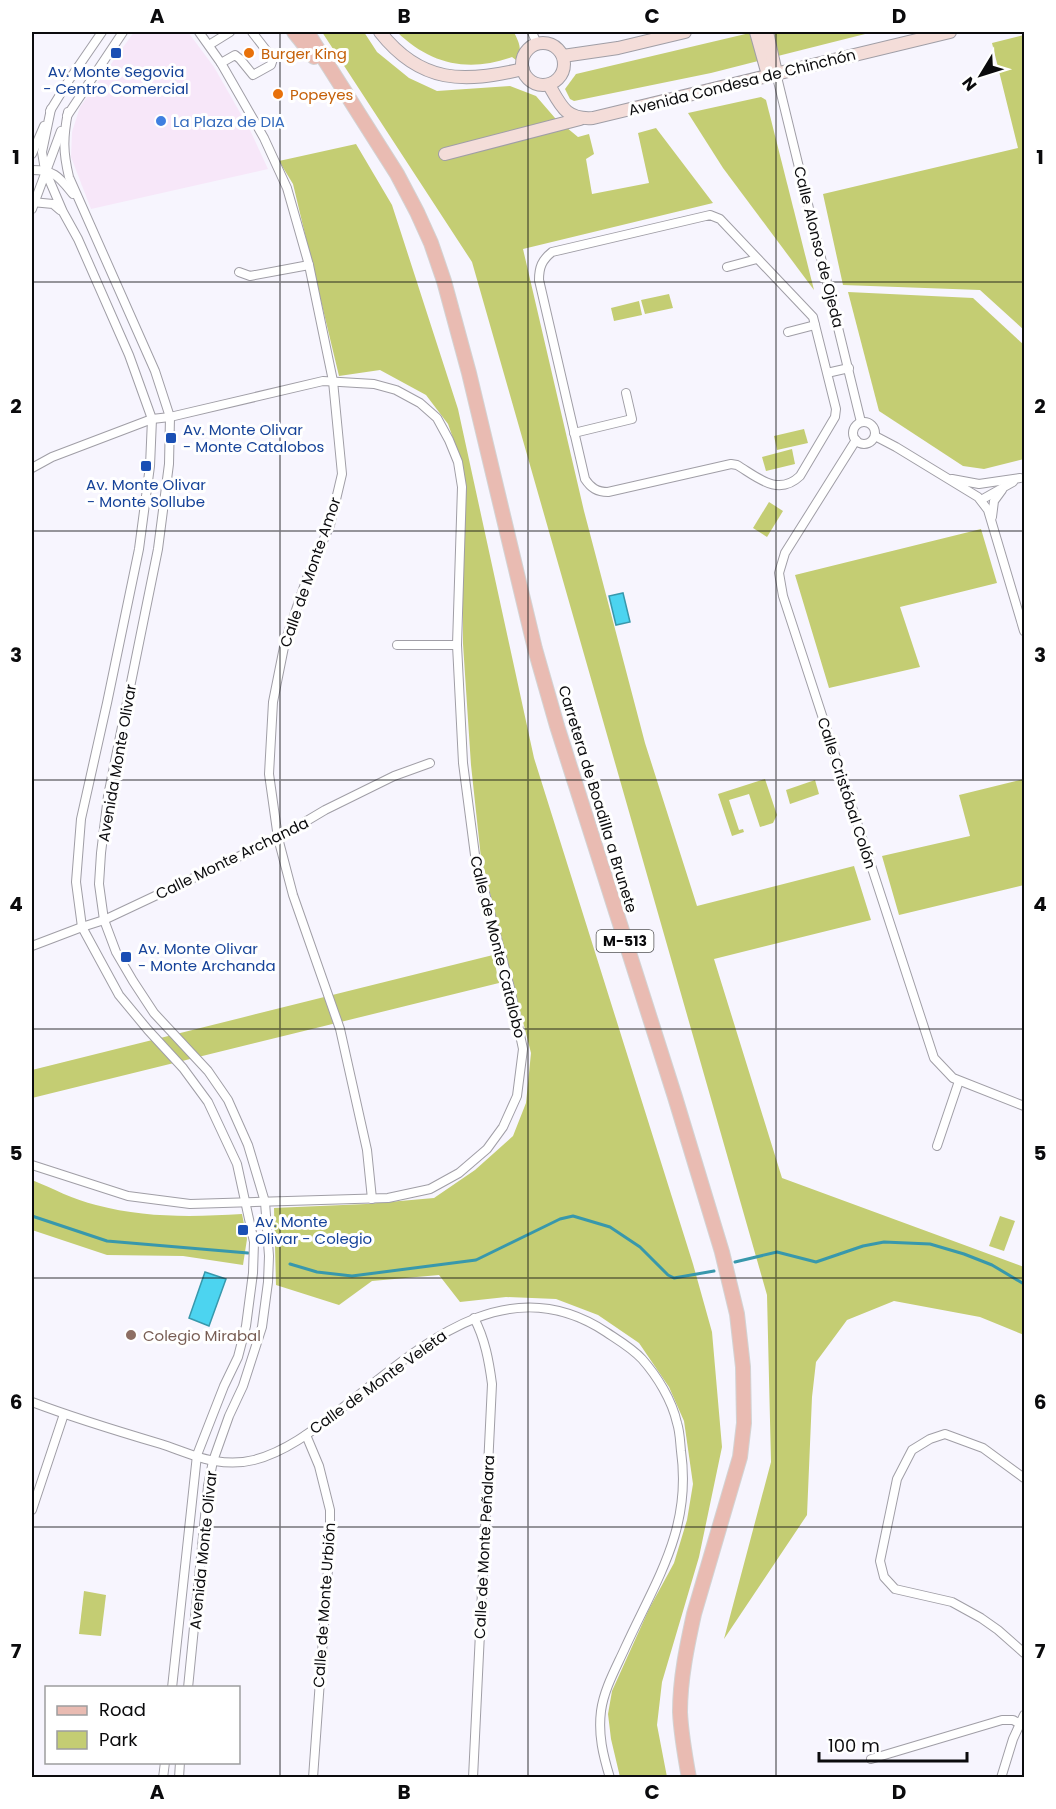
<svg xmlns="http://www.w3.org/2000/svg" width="1056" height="1809" font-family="Poppins,sans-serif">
  <rect width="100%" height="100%" fill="#f7f5fe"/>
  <path fill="#f7e7f9" d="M134,32H188L214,67L250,130L268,169L91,209L71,157L72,132L80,107Z"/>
  <g fill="#c4cd73">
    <path d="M322,32H364L377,52L409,78L437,91L510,86L536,96L555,118L578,137L589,134L594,154L586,159L592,194L649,183L638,133L656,128L713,203L523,249L584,511L645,743L697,906L854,866L871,920L714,959L782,1178L1024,1267V1335L980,1317L894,1301L847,1320L816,1362L812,1397L807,1515L724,1639L771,1462L767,1295L472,262Z"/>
    <path d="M397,32H514C519,43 523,49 516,60L512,57C468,73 430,64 397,32Z"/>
    <path d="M754,32H873L711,73L574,101L570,99L565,89L576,74Z"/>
    <path d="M1024,35V330L980,290L843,285L823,194L1018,148L992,43Z"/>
    <path d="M761,97L766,100L814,290L723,168L688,113Z"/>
    <path d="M356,144L392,205L458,409L534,758L693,1264L712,1332L722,1447L699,1557L662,1682L657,1725L667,1777H620L611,1739L608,1714L612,1691L649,1609L674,1563L687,1520L693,1484L684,1421L669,1387L639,1343L598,1315L556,1299L506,1297L460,1302L439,1275L372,1281L339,1305L276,1285L274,1208L366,1204L434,1198L475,1170L513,1136L526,1103L531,1053L481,858L471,765L463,644L462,463L448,424L426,395L380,370L339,376L293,184L279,161Z"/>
    <path d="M848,292L973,298L1024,345V459L984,469L963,466L879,411Z"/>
    <path d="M669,294L673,308L645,314L641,300Z"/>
    <path d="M639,301L642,315L614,321L611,308Z"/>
    <path d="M804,429L808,443L777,450L774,436Z"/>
    <path d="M792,449L795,464L766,471L762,457Z"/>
    <path d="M769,502L783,511L767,537L753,528Z"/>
    <path d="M981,529L997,583L900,607L920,667L829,688L795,575Z"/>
    <path d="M765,779L777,815L773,823L760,827L749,794L729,800L739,830L743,829L744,832L732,836L718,794Z"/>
    <path d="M1024,779V885L899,915L882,856L970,836L959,795Z"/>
    <path d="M815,780L819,794L790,804L786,790Z"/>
    <path d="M493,955L499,983L32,1098V1070Z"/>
    <path d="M32,1180C52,1188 74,1200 96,1205C144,1218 193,1217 242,1214L247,1239L243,1265L183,1256L107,1255L32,1230Z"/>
    <path d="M1000,1216L1015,1221L1004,1251L989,1246Z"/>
    <path d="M84,1591L106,1595L101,1636L79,1634Z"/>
  </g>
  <g fill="#4cd4f0" stroke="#3898ac" stroke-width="1.5">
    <path d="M623,593L630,622L616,625L609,596Z"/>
    <path d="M205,1272L226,1279L209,1326L189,1318Z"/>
  </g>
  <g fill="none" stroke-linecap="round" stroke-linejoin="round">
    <g stroke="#3898ac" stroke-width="3">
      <path d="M32,1216L107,1241L248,1253"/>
      <path d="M735,1262L777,1252L816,1262L863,1246L884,1242L930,1244L964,1254L992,1265L1024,1284"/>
      <path d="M290,1264L317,1272L352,1276L476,1260L560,1219L573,1216L610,1227L640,1247L668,1275L674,1278L714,1271"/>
    </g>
    <defs>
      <g id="street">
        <path d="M199,32L221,63L264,138L287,188L309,265L333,381L342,474L330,525L307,578L285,642L273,702L269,774L278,838L293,895L340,1029L367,1150L372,1199"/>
        <path d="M532,32L537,44"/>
        <path d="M209,45L230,32"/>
        <path d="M221,63L235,55L240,59L253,75L271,65L273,59L252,32"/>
        <path d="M776,73L861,422"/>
        <path d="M51,109L42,152L45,170L63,212L78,239L129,355L152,419L150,466L139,549L107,703L81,819L76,882L82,927L119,995L148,1030L183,1068L208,1102L237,1164L254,1242L253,1273L246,1326L238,1357L224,1386L197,1455L172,1688"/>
        <path d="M50,111L69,80L102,32"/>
        <path d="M68,112C63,138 63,152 69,177L155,371L170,417L169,464L158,549L108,796L101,853L99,884L104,920L116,952L133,981L154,1013L208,1071L228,1100L248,1145L265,1202L269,1256L268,1282L262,1327L243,1386L229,1416L213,1461L208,1486L188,1688"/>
        <path d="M67,116L123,32"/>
        <path d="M32,154L44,126"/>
        <path d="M32,170C55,170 59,177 73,194"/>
        <path d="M32,202L53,204L60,210"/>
        <path d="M32,209L61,131"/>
        <path d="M727,267L757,259"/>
        <path d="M239,272L250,276L309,265"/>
        <path d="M788,332L815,325"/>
        <path d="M827,373L836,409L835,417L800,476C778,497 757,477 737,465L731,464L608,492C597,492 591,488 585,479L539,280C539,267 542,260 552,252L710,215L720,219L813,317L827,373L849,368"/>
        <circle cx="864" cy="433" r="11"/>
        <path d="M574,433L632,419L626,393"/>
        <path d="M875,436L896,447L978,497L988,510L1024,631"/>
        <path d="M856,440L785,553L779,573L783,596L934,1058L953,1078L1024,1106"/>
        <path d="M32,468L52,457L152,419L170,417L323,381L374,384L396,390L420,403L437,418L449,440L458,462L462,487L457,645L463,763L475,855L510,988L523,1049L517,1096L503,1127L487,1149L459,1173L430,1189L388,1198L190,1204L128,1196L32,1165"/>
        <path d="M952,479L979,484L1020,478"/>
        <path d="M981,500L1013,482"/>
        <path d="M992,517L994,501L1002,490"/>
        <path d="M397,645H457"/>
        <path d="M32,946L82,927L104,920L278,838L325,810L394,776L430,763"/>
        <path d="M937,1146L959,1081"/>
        <path d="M32,1402C74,1418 117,1431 161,1444C177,1449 199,1459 215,1461C226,1463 242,1463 254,1460C285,1452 311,1432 337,1412C415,1352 503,1264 606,1332C618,1340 632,1348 642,1359C657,1376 672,1400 677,1423C680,1432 680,1442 681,1451C692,1529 656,1580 625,1648C616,1668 604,1689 601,1711C598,1735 603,1755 610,1778"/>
        <path d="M306,1435L319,1466L330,1510V1541L313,1778"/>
        <path d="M1024,1478L983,1448L945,1434L930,1439L912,1450L897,1479L880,1561L884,1577L895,1589L952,1602L981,1618L998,1630L1024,1653"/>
        <path d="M32,1510L64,1414"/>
        <path d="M871,1759L1002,1720H1013L1024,1726"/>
        <path d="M163,1778L165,1762"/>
        <path d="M179,1778L180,1762"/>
        <path d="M473,1778L492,1384C489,1361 485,1339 474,1318"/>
        <path d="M1001,1778L1013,1739L1024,1715"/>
      </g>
      <g id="secondary">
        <path d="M380,32C421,84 464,83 523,69"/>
        <path d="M756,32L768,75"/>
        <path d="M767,32L776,73"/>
        <circle cx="543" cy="64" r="21"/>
        <path d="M563,56L618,48L685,32"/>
        <path d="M549,85C561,106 566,120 593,118L950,32"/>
        <path d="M445,154L580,119"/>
      </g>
      <g id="primary">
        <path d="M294,32L314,57"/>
        <path d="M307,32L397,174L417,212L431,243L444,281L469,373L535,649L557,726L675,1097L722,1252L737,1314L743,1367L744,1423L740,1457L694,1614C687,1646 680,1679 680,1712C681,1734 685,1756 689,1778"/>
      </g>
    </defs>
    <use href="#street" stroke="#a09ea6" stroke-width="10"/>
    <use href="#secondary" stroke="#a09ea6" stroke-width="14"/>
    <use href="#primary" stroke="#d3d3d3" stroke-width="16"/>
    <use href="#street" stroke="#fff" stroke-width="8"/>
    <use href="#secondary" stroke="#f4ddd9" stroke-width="12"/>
    <use href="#primary" stroke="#e9bbb2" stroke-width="14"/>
  </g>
  <path fill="none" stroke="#0b0b0d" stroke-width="1.5" stroke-opacity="0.55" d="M280,32V1778M528,32V1778M776,32V1778M32,282H1024M32,531H1024M32,780H1024M32,1029H1024M32,1278H1024M32,1527H1024"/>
  <g fill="#1a4fb4" stroke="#fff" stroke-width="2">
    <rect x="110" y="47" width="12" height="12" rx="3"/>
    <rect x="165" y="432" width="12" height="12" rx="3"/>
    <rect x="140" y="460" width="12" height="12" rx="3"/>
    <rect x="120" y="951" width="12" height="12" rx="3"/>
    <rect x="237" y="1224" width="12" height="12" rx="3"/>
  </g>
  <g fill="#e8710a" stroke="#fff" stroke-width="2">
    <circle cx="249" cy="53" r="6"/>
    <circle cx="278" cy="94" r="6"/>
  </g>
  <circle fill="#3f7fe0" stroke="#fff" stroke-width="2" cx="161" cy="121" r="6"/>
  <circle fill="#8d6e63" stroke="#fff" stroke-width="2" cx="131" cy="1335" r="6"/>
  <g text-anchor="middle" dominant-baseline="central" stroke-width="6" stroke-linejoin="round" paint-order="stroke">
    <rect fill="#fff" stroke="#545456" stroke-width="1.5" x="596.5" y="930" width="57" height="22" rx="4.5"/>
    <g font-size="14" font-weight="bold" fill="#0b0b0d">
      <text x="625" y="941">M-513</text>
    </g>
    <g font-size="15" fill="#c56008" stroke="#fff" text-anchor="start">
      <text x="261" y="53">Burger King</text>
      <text x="290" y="94">Popeyes</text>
    </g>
    <g font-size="15" fill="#164399" stroke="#fff" text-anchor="start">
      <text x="116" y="71" text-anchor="middle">Av. Monte Segovia<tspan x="116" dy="17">- Centro Comercial</tspan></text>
      <text x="183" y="429">Av. Monte Olivar<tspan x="183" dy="17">- Monte Catalobos</tspan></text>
      <text x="146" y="484" text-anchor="middle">Av. Monte Olivar<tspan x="146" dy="17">- Monte Sollube</tspan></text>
      <text x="138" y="948">Av. Monte Olivar<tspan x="138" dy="17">- Monte Archanda</tspan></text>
      <text x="255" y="1221">Av. Monte<tspan x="255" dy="17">Olivar - Colegio</tspan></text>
    </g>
    <g font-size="15" fill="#0b0b0d" stroke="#fff">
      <text transform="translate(742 82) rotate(-14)">Avenida Condesa de Chinchón</text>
      <text transform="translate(819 247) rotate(76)">Calle Alonso de Ojeda</text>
      <text transform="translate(310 572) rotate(-71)">Calle de Monte Amor</text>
      <text transform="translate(117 763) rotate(-80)">Avenida Monte Olivar</text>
      <text transform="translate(847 793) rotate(72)">Calle Cristóbal Colón</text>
      <text transform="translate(598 799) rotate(73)">Carretera de Boadilla a Brunete</text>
      <text transform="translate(232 858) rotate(-26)">Calle Monte Archanda</text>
      <text transform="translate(498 947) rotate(76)">Calle de Monte Catalobo</text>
      <text transform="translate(378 1382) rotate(-36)">Calle de Monte Veleta</text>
      <text transform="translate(484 1547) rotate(-87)">Calle de Monte Peñalara</text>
      <text transform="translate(203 1550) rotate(-84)">Avenida Monte Olivar</text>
      <text transform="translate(324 1605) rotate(-86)">Calle de Monte Urbión</text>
    </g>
    <g font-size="15" fill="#366cbe" stroke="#fff" text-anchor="start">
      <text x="173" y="121">La Plaza de DIA</text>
    </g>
    <g font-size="15" fill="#785e54" stroke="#fff" text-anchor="start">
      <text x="143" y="1335">Colegio Mirabal</text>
    </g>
  </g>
  <rect width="1056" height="1809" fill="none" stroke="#ffffff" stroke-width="66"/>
  <rect x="45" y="1686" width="195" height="78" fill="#ffffff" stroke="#9d9d9e" stroke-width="1.5"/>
  <rect x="57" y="1706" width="30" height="9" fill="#e9bbb2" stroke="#9d9d9e" stroke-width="1.5"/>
  <text x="99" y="1716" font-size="18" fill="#0b0b0d">Road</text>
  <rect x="57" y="1731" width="30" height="18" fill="#c4cd73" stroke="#9d9d9e" stroke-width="1.5"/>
  <text x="99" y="1746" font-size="18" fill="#0b0b0d">Park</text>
  <g transform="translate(981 75) rotate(232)" stroke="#ffffff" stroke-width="4.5" paint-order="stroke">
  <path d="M0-4.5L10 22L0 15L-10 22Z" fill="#0b0b0d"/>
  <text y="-9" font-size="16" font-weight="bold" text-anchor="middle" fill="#0b0b0d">N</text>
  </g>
  <path d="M819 1752v9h148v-9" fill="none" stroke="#0b0b0d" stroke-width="3"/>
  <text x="828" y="1752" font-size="18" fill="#0b0b0d" stroke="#ffffff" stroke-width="4.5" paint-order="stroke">100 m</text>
  <rect x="33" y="33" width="990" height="1743" fill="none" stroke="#0b0b0d" stroke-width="2"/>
  <g font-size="20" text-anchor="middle" font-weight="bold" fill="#0b0b0d">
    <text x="157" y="23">A</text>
    <text x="404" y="23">B</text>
    <text x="652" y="23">C</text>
    <text x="899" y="23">D</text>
    <text x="16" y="164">1</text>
    <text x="1040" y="164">1</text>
    <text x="16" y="413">2</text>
    <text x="1040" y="413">2</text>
    <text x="16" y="662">3</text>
    <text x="1040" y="662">3</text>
    <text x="16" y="911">4</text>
    <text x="1040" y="911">4</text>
    <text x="16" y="1160">5</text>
    <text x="1040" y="1160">5</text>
    <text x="16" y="1409">6</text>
    <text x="1040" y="1409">6</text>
    <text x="16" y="1658">7</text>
    <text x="1040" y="1658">7</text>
    <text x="157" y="1799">A</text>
    <text x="404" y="1799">B</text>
    <text x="652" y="1799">C</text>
    <text x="899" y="1799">D</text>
  </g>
</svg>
